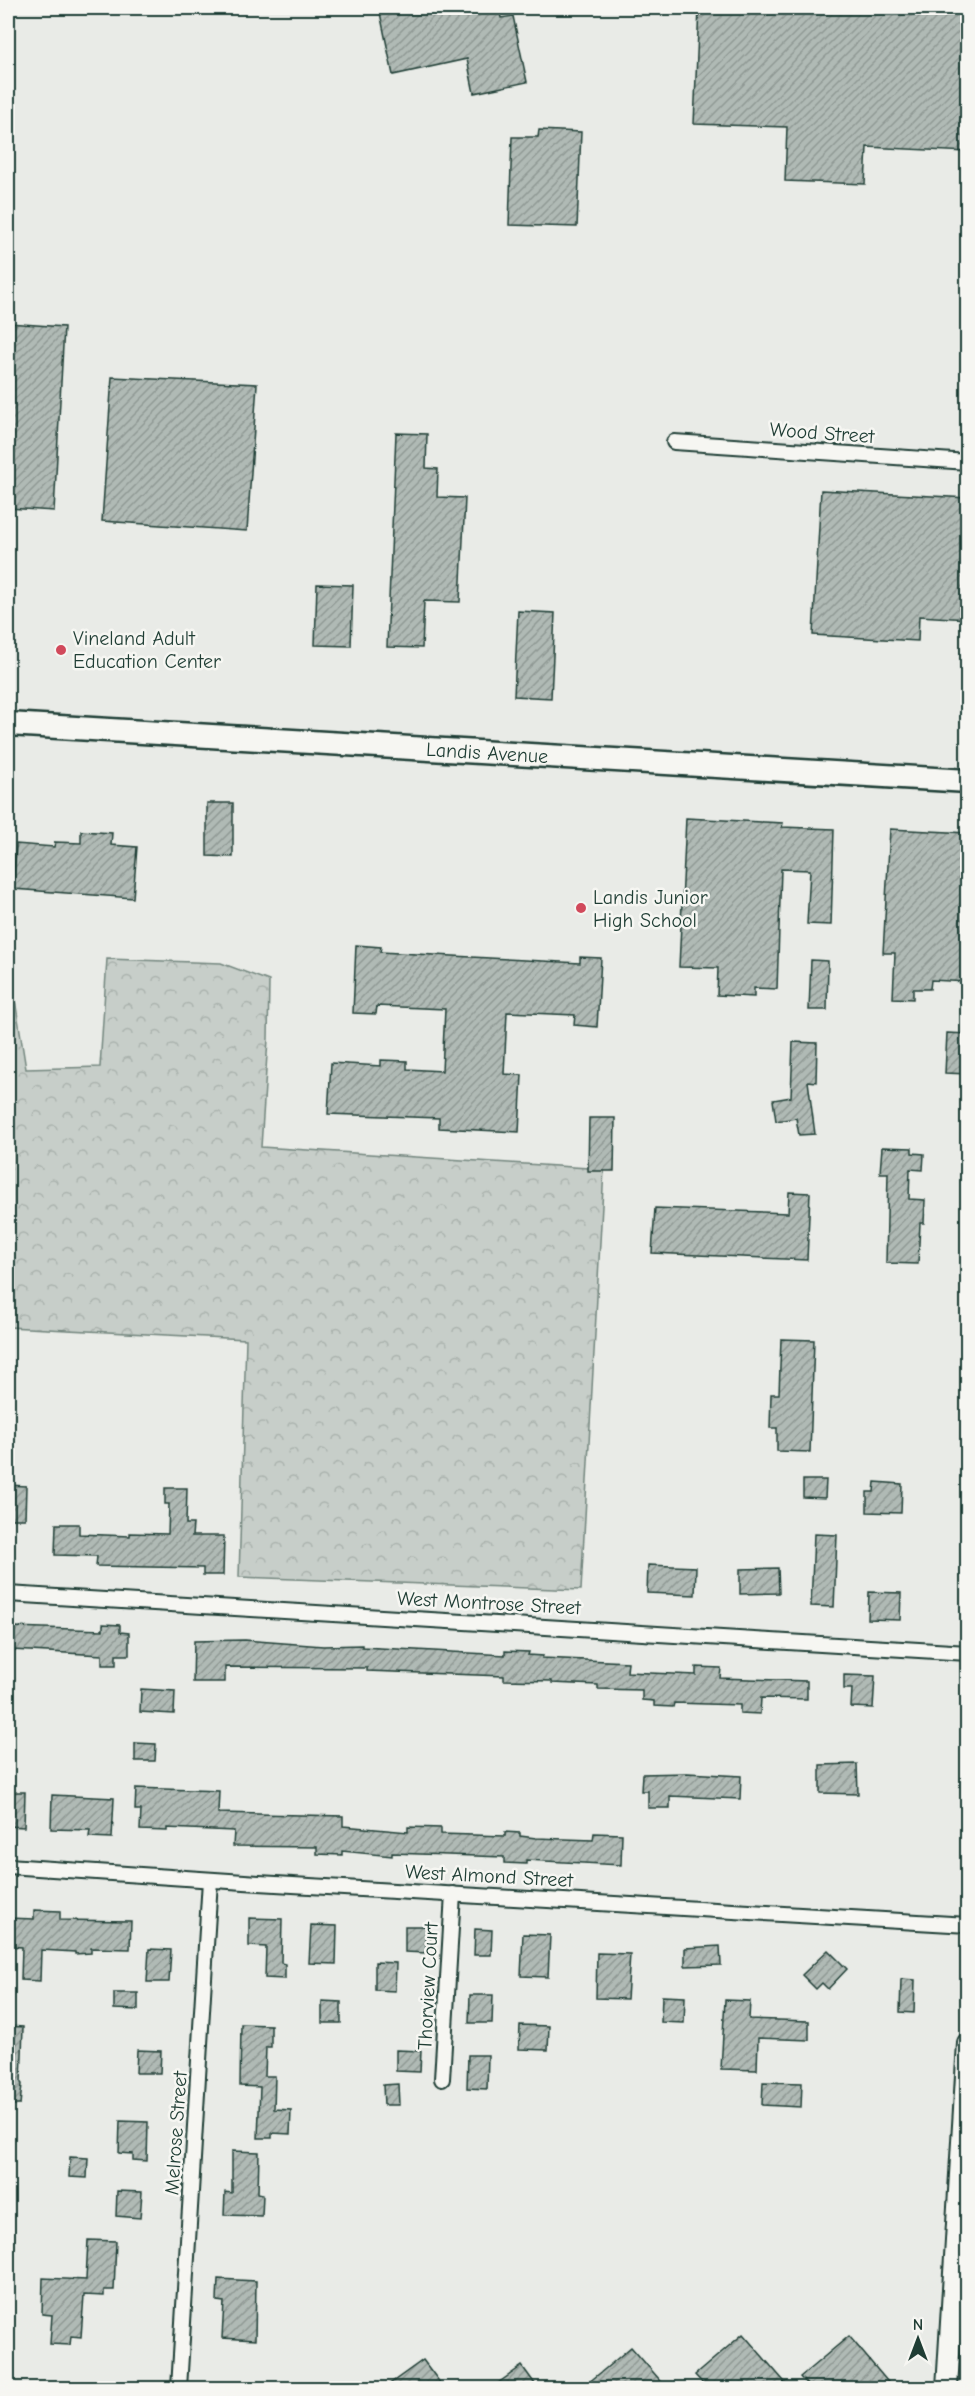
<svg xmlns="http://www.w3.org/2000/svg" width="975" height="2396" font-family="'Comic Neue',sans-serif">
  <defs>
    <pattern id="forest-crowns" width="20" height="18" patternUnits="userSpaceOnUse" patternTransform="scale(1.5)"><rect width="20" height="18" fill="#c7cec9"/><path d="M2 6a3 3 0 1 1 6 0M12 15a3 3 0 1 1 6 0" fill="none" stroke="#aab2ad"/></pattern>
    <pattern id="building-hatch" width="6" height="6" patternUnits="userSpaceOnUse" patternTransform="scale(1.5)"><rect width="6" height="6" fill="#b0bab5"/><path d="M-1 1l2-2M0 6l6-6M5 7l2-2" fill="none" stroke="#8f9894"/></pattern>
  </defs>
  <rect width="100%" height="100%" fill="#e9ebe7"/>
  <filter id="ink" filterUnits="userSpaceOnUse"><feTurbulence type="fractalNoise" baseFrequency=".0167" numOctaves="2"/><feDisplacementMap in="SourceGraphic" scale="12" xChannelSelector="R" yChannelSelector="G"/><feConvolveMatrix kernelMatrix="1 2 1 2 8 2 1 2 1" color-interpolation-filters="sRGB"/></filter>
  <g filter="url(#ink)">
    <path fill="url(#forest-crowns)" stroke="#73867e" stroke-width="1.5" d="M107,959L221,963L269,981L268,1039L261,1147L604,1169L581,1590L239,1577L246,1339L8,1327V968H10L26,1069L100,1067Z"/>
    <g fill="url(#building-hatch)" stroke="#1f3d34" stroke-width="1.5">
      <path d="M379,8H499L501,18L513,16L527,82L474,93L467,59L393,75Z"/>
      <path d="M699,8H968V152L867,147L865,184L785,181L787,127L694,124Z"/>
      <path d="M539,130L581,132L577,227L509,225L512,137H538Z"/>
      <path d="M8,323L64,327L54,511L8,508Z"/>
      <path d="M112,377L257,384L247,531L102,521Z"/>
      <path d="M396,433L427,434L426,468L438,469L437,497L465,498L460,602L424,601L422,648L387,647Z"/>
      <path d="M821,490L968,498V619L919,616L918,641L813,635Z"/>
      <path d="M317,584L353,585L351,646L315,645Z"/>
      <path d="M518,611L555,613L551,698L514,696Z"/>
      <path d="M207,803H233V857L207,856Z"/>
      <path d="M686,818L783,823L782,827L834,829L831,925L807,924L810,870L781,869L777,989L754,988V997L717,995L718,968L679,967Z"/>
      <path d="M890,829L968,833V982L931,980L930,989H913V999L893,998L895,953H883Z"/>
      <path d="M81,831L112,833L111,845L137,847L133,898L13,889L16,844L54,847L55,842L81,843Z"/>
      <path d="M356,945L381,947L380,952L580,963V957L601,958L597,1027L574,1025L575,1015L507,1012L504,1074L522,1075L519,1132L439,1128V1118L328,1114L331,1063L381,1066V1060L407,1061V1069L442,1071L445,1009L377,1006L376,1014L353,1013Z"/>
      <path d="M811,960L828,961L827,1010H809Z"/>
      <path d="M947,1033L968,1034V1074L945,1073Z"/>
      <path d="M793,1042L817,1043L816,1082L808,1081L815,1134L799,1135L796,1118L776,1121L773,1100L791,1097Z"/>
      <path d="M589,1118H615L614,1171H588Z"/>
      <path d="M882,1147L912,1148V1153L924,1154L923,1170L910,1169L909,1199L925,1200L924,1223H920L918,1264L886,1263L888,1173H880Z"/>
      <path d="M789,1192L810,1193L807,1260L652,1253L655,1208L788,1213Z"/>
      <path d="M781,1339L814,1340L810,1452L777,1451V1428H770L771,1394H779Z"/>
      <path d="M803,1480H826L825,1498L803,1497Z"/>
      <path d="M875,1482L902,1484L901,1513L867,1512V1492H874Z"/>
      <path d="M8,1485L26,1486L25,1519H8Z"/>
      <path d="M165,1488H187L186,1524H193L192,1536H224L223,1575H203V1568L96,1566L97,1556L55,1555L56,1524H79V1534L130,1536V1533L168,1534L169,1504H165Z"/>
      <path d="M814,1534L837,1535L834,1607L811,1606Z"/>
      <path d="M648,1565L696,1567L695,1595L647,1593Z"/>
      <path d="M778,1568L779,1593L740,1594V1569Z"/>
      <path d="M869,1592L901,1593L900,1620L868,1619Z"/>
      <path d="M103,1624L120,1625V1632L129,1633V1655H116V1665H102V1655L12,1650L13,1627L103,1630Z"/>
      <path d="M245,1640L323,1646L362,1645V1647L505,1655V1651L529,1652L528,1655L543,1656L542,1658L628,1662L627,1672L696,1675V1667L721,1668L720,1678L807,1681V1699L761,1698L760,1714L740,1713V1705L674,1703L673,1707L654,1706V1701L642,1700V1690L598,1689V1685L552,1683V1681L504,1680V1676L367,1671V1668L225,1667V1682H193L194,1641Z"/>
      <path d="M844,1675L875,1676L873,1708L851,1707L852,1689H844Z"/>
      <path d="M141,1689L175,1691L174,1714L140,1712Z"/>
      <path d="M135,1743L156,1744L155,1761H135Z"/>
      <path d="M857,1764L858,1794L820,1793V1765Z"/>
      <path d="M687,1773L741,1776L740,1799L670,1796V1808H648V1791H641L642,1774Z"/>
      <path d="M136,1788L219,1791L218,1813L343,1816V1826L408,1832V1827L441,1828V1834L505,1836V1832L520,1833V1836L536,1838L593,1840L594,1833L622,1834L621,1865L526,1860V1864L504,1863V1857L392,1853V1856L342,1851V1855L317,1854V1847L233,1846L234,1831L167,1828V1831L140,1830L141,1810H135Z"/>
      <path d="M8,1792H25L24,1827L8,1826Z"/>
      <path d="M52,1795L114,1798L112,1838L89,1837L90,1830L51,1829Z"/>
      <path d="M34,1910L60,1911V1920L131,1921L130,1949L91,1948V1953L75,1954V1952L41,1950L40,1981L21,1980L22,1947L8,1946V1918L34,1919Z"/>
      <path d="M249,1918L282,1919L281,1963L285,1964V1979L265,1978L266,1947L249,1946Z"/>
      <path d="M311,1925L337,1926L336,1964L309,1963Z"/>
      <path d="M405,1926H431V1940H426V1953L405,1952Z"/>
      <path d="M475,1929L492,1930L491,1955H474Z"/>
      <path d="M523,1934L550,1935L548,1977L521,1976Z"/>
      <path d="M720,1946L721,1965L685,1966V1948Z"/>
      <path d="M149,1949L171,1950L169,1982H147Z"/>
      <path d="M828,1950L847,1969L828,1989L822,1983L816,1989L802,1975Z"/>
      <path d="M597,1953L630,1954L627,1999L596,1998Z"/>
      <path d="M375,1962L396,1963L395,1991L375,1990Z"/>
      <path d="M901,1979L915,1980L914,2013L900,2012Z"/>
      <path d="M114,1993H138V2010L114,2009Z"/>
      <path d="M470,1995H493L492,2023H469Z"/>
      <path d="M662,1996L685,1997L684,2023L661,2022Z"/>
      <path d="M725,2000L750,2001L749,2019L809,2021V2040L758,2038L757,2070L721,2069Z"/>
      <path d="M322,2001L341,2002V2023H322Z"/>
      <path d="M241,2024L271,2025V2047H266L265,2076H275L274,2109L291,2110L290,2134L272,2133V2138H258L260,2087L240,2086Z"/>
      <path d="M520,2025L549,2026L548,2050L519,2049Z"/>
      <path d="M8,2026L23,2027L21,2083L22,2084L20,2105H8Z"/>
      <path d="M137,2050L161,2051L160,2073H136Z"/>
      <path d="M396,2050L421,2051L420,2072L396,2071Z"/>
      <path d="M468,2055H488L487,2089L467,2088Z"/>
      <path d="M763,2082L802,2083L801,2107L762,2105Z"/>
      <path d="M398,2084L399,2105H384L383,2085Z"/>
      <path d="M120,2121L148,2122L147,2161L133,2160V2154L119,2153Z"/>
      <path d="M232,2151L259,2152L258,2193L263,2194L262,2216L224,2215L225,2192L232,2193Z"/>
      <path d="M70,2157L88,2158L87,2178L69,2177Z"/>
      <path d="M117,2191L142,2192L140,2218L116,2216Z"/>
      <path d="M88,2240L116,2241L114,2290H104V2296L84,2295L81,2337L71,2336L70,2345L50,2344L52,2315L42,2314L43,2278L86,2280Z"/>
      <path d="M218,2279L256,2281L255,2340L222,2338L224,2302L217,2301Z"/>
      <path d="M743,2334L790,2388H707L695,2375Z"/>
      <path d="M849,2336L893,2388H810L800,2377Z"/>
      <path d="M631,2347L667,2388H582L605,2369Z"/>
      <path d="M423,2360L444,2388H384Z"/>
      <path d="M522,2366L538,2388H491Z"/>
    </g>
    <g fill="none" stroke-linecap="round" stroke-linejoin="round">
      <defs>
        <g id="street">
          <path d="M674,442L968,462"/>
          <path d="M8,1594L968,1653"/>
          <path d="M8,1866L259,1883L968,1925"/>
          <path d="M442,2079L453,1894"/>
          <path d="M951,2311L968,2312"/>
          <path d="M179,2388L210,1880"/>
        </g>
        <path id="secondary" d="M947,2388L968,2043"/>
        <g id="primary">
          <path id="s1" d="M8,724L968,781"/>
        </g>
      </defs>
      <use href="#street" stroke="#1f3d34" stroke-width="18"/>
      <use href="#secondary" stroke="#1f3d34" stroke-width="24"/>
      <use href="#primary" stroke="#1f3d34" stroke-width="27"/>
      <use href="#street" stroke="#f6f6f2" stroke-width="14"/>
      <use href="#secondary" stroke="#f6f6f2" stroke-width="20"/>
      <use href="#primary" stroke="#f6f6f2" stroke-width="22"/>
    </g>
  </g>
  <g fill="#d1495b" stroke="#f6f6f2" stroke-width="2">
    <circle cx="61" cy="650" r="6"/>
    <circle cx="581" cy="908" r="6"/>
  </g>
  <g text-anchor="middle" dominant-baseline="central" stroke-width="5" stroke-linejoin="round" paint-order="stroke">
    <g font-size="20" fill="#1f3d34" stroke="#f6f6f2">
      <text transform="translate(822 433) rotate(4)">Wood Street</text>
      <text stroke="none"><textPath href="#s1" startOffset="480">Landis Avenue</textPath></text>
      <text transform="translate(489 1603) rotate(3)">West Montrose Street</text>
      <text transform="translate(489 1876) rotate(3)">West Almond Street</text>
      <text transform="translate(428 1986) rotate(-87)">Thorview Court</text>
      <text transform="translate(176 2133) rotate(-86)">Melrose Street</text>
    </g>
    <g font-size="20" fill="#1f3d34" stroke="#f6f6f2" text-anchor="start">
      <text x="73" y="638">Vineland Adult<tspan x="73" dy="23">Education Center</tspan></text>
      <text x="593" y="897">Landis Junior<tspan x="593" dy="23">High School</tspan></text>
    </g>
  </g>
  <rect width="975" height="2396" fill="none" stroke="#f6f6f2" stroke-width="30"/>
  <rect x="15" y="15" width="945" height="2366" fill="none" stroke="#1f3d34" stroke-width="2" filter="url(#ink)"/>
  <g transform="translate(918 2339)" stroke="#f6f6f2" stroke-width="4.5" paint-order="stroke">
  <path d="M0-4.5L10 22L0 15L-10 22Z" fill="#1f3d34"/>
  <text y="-9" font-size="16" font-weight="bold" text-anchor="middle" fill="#1f3d34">N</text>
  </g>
</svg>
